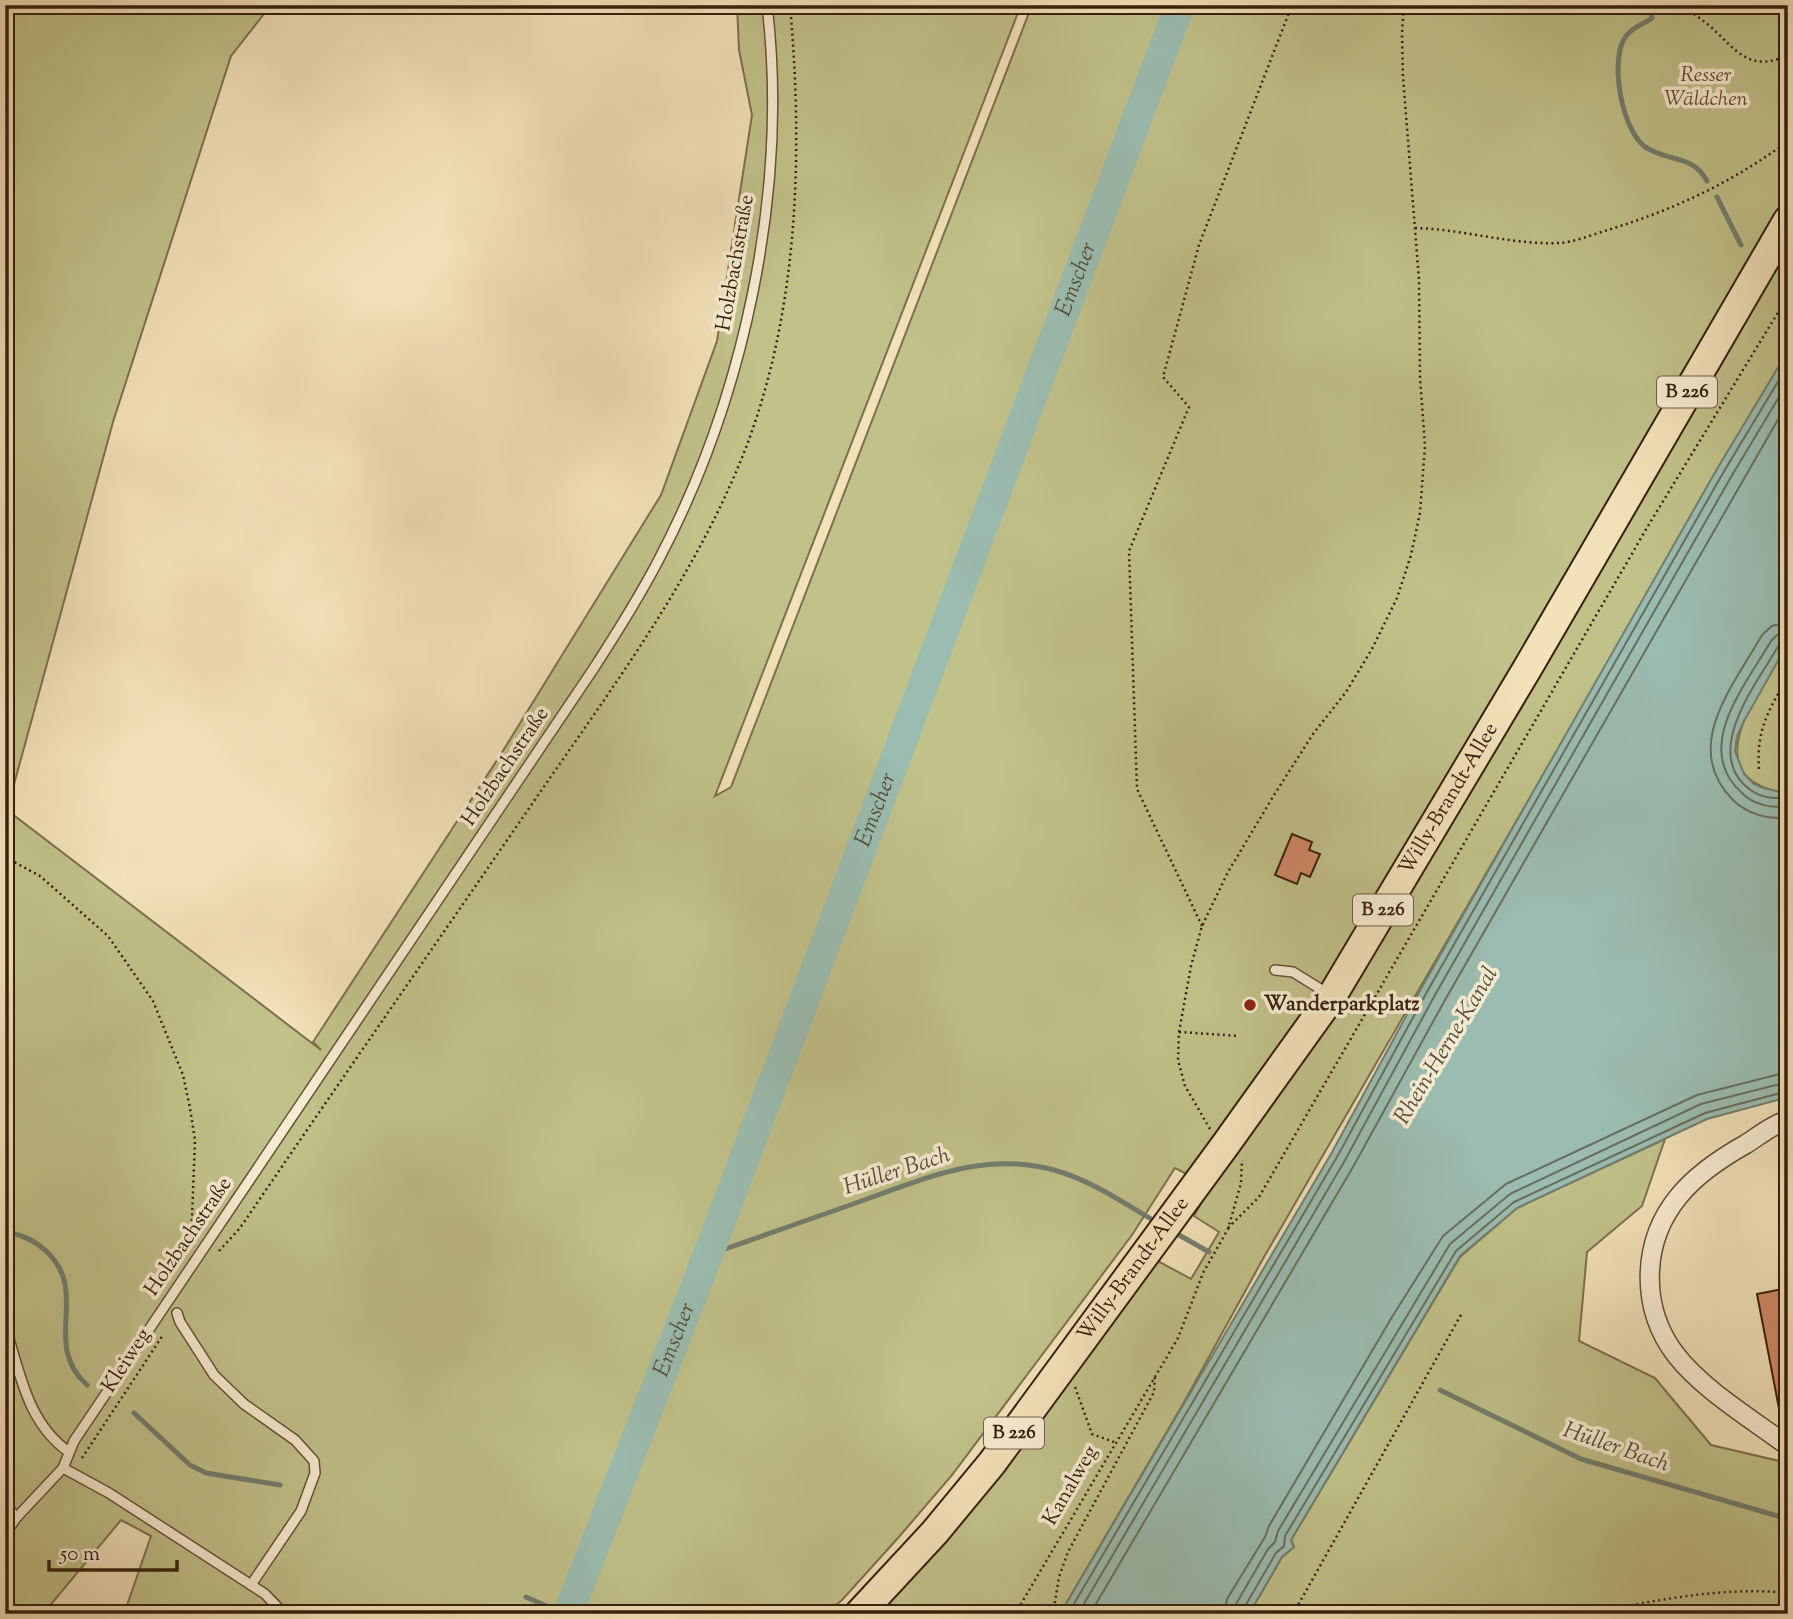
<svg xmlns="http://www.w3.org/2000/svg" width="1793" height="1619" font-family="'Sorts Mill Goudy',serif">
  <rect width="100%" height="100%" fill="#f2e1b9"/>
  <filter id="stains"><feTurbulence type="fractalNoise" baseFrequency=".00286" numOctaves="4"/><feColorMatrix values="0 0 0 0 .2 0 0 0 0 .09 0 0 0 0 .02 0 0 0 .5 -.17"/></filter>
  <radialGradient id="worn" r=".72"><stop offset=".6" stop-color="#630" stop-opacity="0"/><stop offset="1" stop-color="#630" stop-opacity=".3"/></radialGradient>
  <g fill="#c1c18a" stroke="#7c704c" stroke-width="2">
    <path d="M5,5H271L231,56L113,422L7,810L321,1050L313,1042L501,754L661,495L717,341L752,115L739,50L737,5H1021L715,796L731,787L1032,5H1788V352L1264,1257L1183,1404L1060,1614H879L953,1525L1156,1260L1191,1279L1219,1232L1194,1216L1211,1186L1175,1168L1132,1235L952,1475L898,1538L842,1600L825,1614H124L151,1536L121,1520L43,1614H5Z"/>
    <path d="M1788,643V786L1780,792C1692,775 1763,686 1788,643Z"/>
    <path d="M1665,1139L1642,1206L1587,1252L1579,1341L1655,1378L1711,1445L1788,1463V1614H1249L1282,1557L1294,1547L1291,1540L1460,1257L1517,1208Z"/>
  </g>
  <path fill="#9bbdb1" stroke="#737e6f" stroke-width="2" d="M1788,351V643L1744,721L1737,736L1735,751L1744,774L1754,784L1763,788L1780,792L1788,786V1097L1707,1119L1517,1208L1460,1256L1291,1540L1294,1547L1282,1557L1249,1614H1060L1331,1154L1422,987L1717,469Z"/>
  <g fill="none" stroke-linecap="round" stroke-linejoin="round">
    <g stroke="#686e5f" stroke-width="2">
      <path d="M1788,622L1772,626L1762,635C1734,685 1680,747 1733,800C1746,813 1769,821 1788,817"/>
      <path d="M1788,633L1777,635L1771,641C1745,686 1691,749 1743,794C1753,804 1774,810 1788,805"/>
      <path d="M1788,641L1779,645C1757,683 1699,755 1752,791C1761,797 1778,801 1788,795"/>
      <path d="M1068,1614L1337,1157L1428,990L1723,473L1788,365"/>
      <path d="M1078,1614L1344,1162L1435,995L1731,477L1788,382"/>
      <path d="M1090,1614L1353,1167L1445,1000L1788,402"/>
      <path d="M1224,1614L1227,1599L1265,1537L1269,1526L1392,1317L1443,1236L1506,1184L1697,1095L1788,1072"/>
      <path d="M1234,1614L1236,1604L1268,1549L1275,1542L1278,1531L1450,1244L1510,1194L1701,1104L1788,1082"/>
      <path d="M1243,1614L1244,1608L1276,1553L1284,1546L1285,1536L1456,1251L1514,1202L1705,1113L1788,1091"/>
    </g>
    <g stroke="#737e6f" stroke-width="5">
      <path d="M1649,5L1652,18C1641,26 1629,28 1623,41C1611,66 1622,128 1644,146C1667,163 1692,153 1707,181"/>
      <path d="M1717,197L1741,245"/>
      <path d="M1172,1231L1209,1252"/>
      <path d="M5,1232C20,1234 34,1240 45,1250C92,1292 40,1343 87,1385"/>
      <path d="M708,1255C756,1238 805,1221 853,1204C919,1181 983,1150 1054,1170C1091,1180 1125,1204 1158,1223"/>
      <path d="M1440,1390L1581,1459L1788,1519"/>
      <path d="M134,1413L190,1465L206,1473L280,1485"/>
      <path d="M526,1597L565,1614"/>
    </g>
    <path stroke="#9bbdb1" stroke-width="30" id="s1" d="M568,1614L708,1255L1180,5"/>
  </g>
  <g fill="#d08968" stroke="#36200d" stroke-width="2">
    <path d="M1292,834L1312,842L1309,850L1320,854L1310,877L1301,873L1297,884L1275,875Z"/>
    <path d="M1788,1288V1418L1781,1419L1757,1294Z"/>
  </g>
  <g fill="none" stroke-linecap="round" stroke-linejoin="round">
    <defs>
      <g id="lane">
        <path d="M1275,970L1293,972L1330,995"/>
        <path d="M177,1313L180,1322L214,1375L244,1404L295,1440L314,1461L315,1473L301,1511L251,1585"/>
        <path d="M5,1326C20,1372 27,1423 69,1452"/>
        <path d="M63,1468L109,1493L265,1594L284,1614"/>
        <path d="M5,1503L16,1518"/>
        <path d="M5,1534L16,1518L63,1468L74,1441L594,668C616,634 638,599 657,563C744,399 789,191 767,5"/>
      </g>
      <path id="street" d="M1788,1120C1773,1124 1759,1136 1746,1144C1721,1158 1697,1174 1679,1196C1641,1242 1640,1308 1676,1355C1702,1389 1753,1420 1788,1446"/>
      <g id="primary">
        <path id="s2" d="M859,1614L935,1532L992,1463L1226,1144L1332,996L1527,669L1788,220"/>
      </g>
    </defs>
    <use href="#lane" stroke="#655038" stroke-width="12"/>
    <use href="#street" stroke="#655038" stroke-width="21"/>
    <use href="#primary" stroke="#36200d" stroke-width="32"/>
    <g stroke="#36200d" stroke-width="2.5" stroke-dasharray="2 3.5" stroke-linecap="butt">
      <path d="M1680,5C1691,12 1702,19 1712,28C1737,51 1750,73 1788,55"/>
      <path d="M1784,199L1788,192"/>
      <path d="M1415,228C1463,229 1510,245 1559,243C1575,242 1594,234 1611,229C1675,209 1733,182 1788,141"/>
      <path d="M1759,769C1756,730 1769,709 1788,677"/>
      <path d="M5,857L40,876L108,936L153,1001L183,1075L190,1108L195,1140L191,1243"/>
      <path d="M1202,926L1137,789L1129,551L1189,407L1163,377L1199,245L1292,5"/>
      <path d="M1179,1032L1239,1036"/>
      <path d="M1210,1129L1185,1086L1178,1060L1179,1032L1191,966L1202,926L1228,872L1274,795L1313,734L1346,692L1372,649L1397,598L1411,555L1420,513L1425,446L1420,377L1419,280L1403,77L1402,33L1404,5"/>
      <path d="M1228,1228L1259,1197L1648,526L1788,296"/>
      <path d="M219,1251L240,1228C340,1081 442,935 543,788C617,681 697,573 745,450C799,310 803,153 790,5"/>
      <path d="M1075,1387L1092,1434L1114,1442"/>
      <path d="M82,1458L163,1335"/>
      <path d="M827,1614L838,1604"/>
      <path d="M1015,1614L1178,1338L1203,1273L1228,1229L1241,1183L1242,1160"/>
      <path d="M1053,1614L1059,1577L1068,1552L1154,1392L1155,1374"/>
      <path d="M1293,1614L1462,1313"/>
      <path d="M1588,1614C1652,1601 1722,1586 1788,1593"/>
    </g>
    <use href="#lane" stroke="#f7ecd2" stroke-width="9"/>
    <use href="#street" stroke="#f7ecd2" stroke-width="18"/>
    <use href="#primary" stroke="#f2e1b9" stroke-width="28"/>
  </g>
  <circle fill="#8f2418" stroke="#f7ecd2" stroke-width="2.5" cx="1250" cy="1005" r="7"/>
  <g text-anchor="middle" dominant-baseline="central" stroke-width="7" stroke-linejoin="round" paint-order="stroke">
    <g fill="#f7ecd2" stroke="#705d48" stroke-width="2">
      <rect x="1657" y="376.5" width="60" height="31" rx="5"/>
      <rect x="1353" y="894.5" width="60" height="31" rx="5"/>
      <rect x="984" y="1417.5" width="60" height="31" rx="5"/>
    </g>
    <g font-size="19" font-weight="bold" fill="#36200d">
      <text x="1687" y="392">B 226</text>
      <text x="1383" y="910">B 226</text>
      <text x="1014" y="1433">B 226</text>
    </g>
    <g font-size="21" font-style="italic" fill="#605032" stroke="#f7ecd2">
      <text x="1706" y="76">Resser<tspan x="1706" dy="24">Wäldchen</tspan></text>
    </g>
    <g font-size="21" fill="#36200d" stroke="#f7ecd2">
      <text transform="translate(736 263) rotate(-80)">Holzbachstraße</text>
      <text transform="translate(506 767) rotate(-56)">Holzbachstraße</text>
      <text stroke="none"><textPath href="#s2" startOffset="1008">Willy-Brandt-Allee</textPath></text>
      <text transform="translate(189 1237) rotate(-56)">Holzbachstraße</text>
      <text stroke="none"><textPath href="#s2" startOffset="441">Willy-Brandt-Allee</textPath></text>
      <text transform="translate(127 1361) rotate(-57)">Kleiweg</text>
      <text transform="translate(1071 1486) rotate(-60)">Kanalweg</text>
    </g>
    <g font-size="21" font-weight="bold" fill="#36200d" stroke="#f7ecd2" text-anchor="start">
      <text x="1264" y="1005">Wanderparkplatz</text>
    </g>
    <g font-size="23" font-style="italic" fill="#544f3e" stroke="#f7ecd2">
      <text stroke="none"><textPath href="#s1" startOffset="1428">Emscher</textPath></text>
      <text stroke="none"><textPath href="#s1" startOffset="861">Emscher</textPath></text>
      <text transform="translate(1447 1046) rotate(-59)">Rhein-Herne-Kanal</text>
      <text transform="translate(897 1172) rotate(-18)">Hüller Bach</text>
      <text stroke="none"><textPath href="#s1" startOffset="294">Emscher</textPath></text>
      <text transform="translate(1616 1448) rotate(19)">Hüller Bach</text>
    </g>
  </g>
  <rect width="1793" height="1619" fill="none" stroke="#f2e1b9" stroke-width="28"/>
  <rect x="7" y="7" width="1779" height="1605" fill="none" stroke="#36200d" stroke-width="3.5"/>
  <rect x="14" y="14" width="1765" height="1591" fill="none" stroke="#36200d" stroke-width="2"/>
  <path d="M49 1560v10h128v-10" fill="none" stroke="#36200d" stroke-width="3.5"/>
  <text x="60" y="1560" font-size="21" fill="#36200d" stroke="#f7ecd2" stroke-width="5" paint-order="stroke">50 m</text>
  <rect width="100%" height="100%" filter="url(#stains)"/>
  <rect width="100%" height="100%" fill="url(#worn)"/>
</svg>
